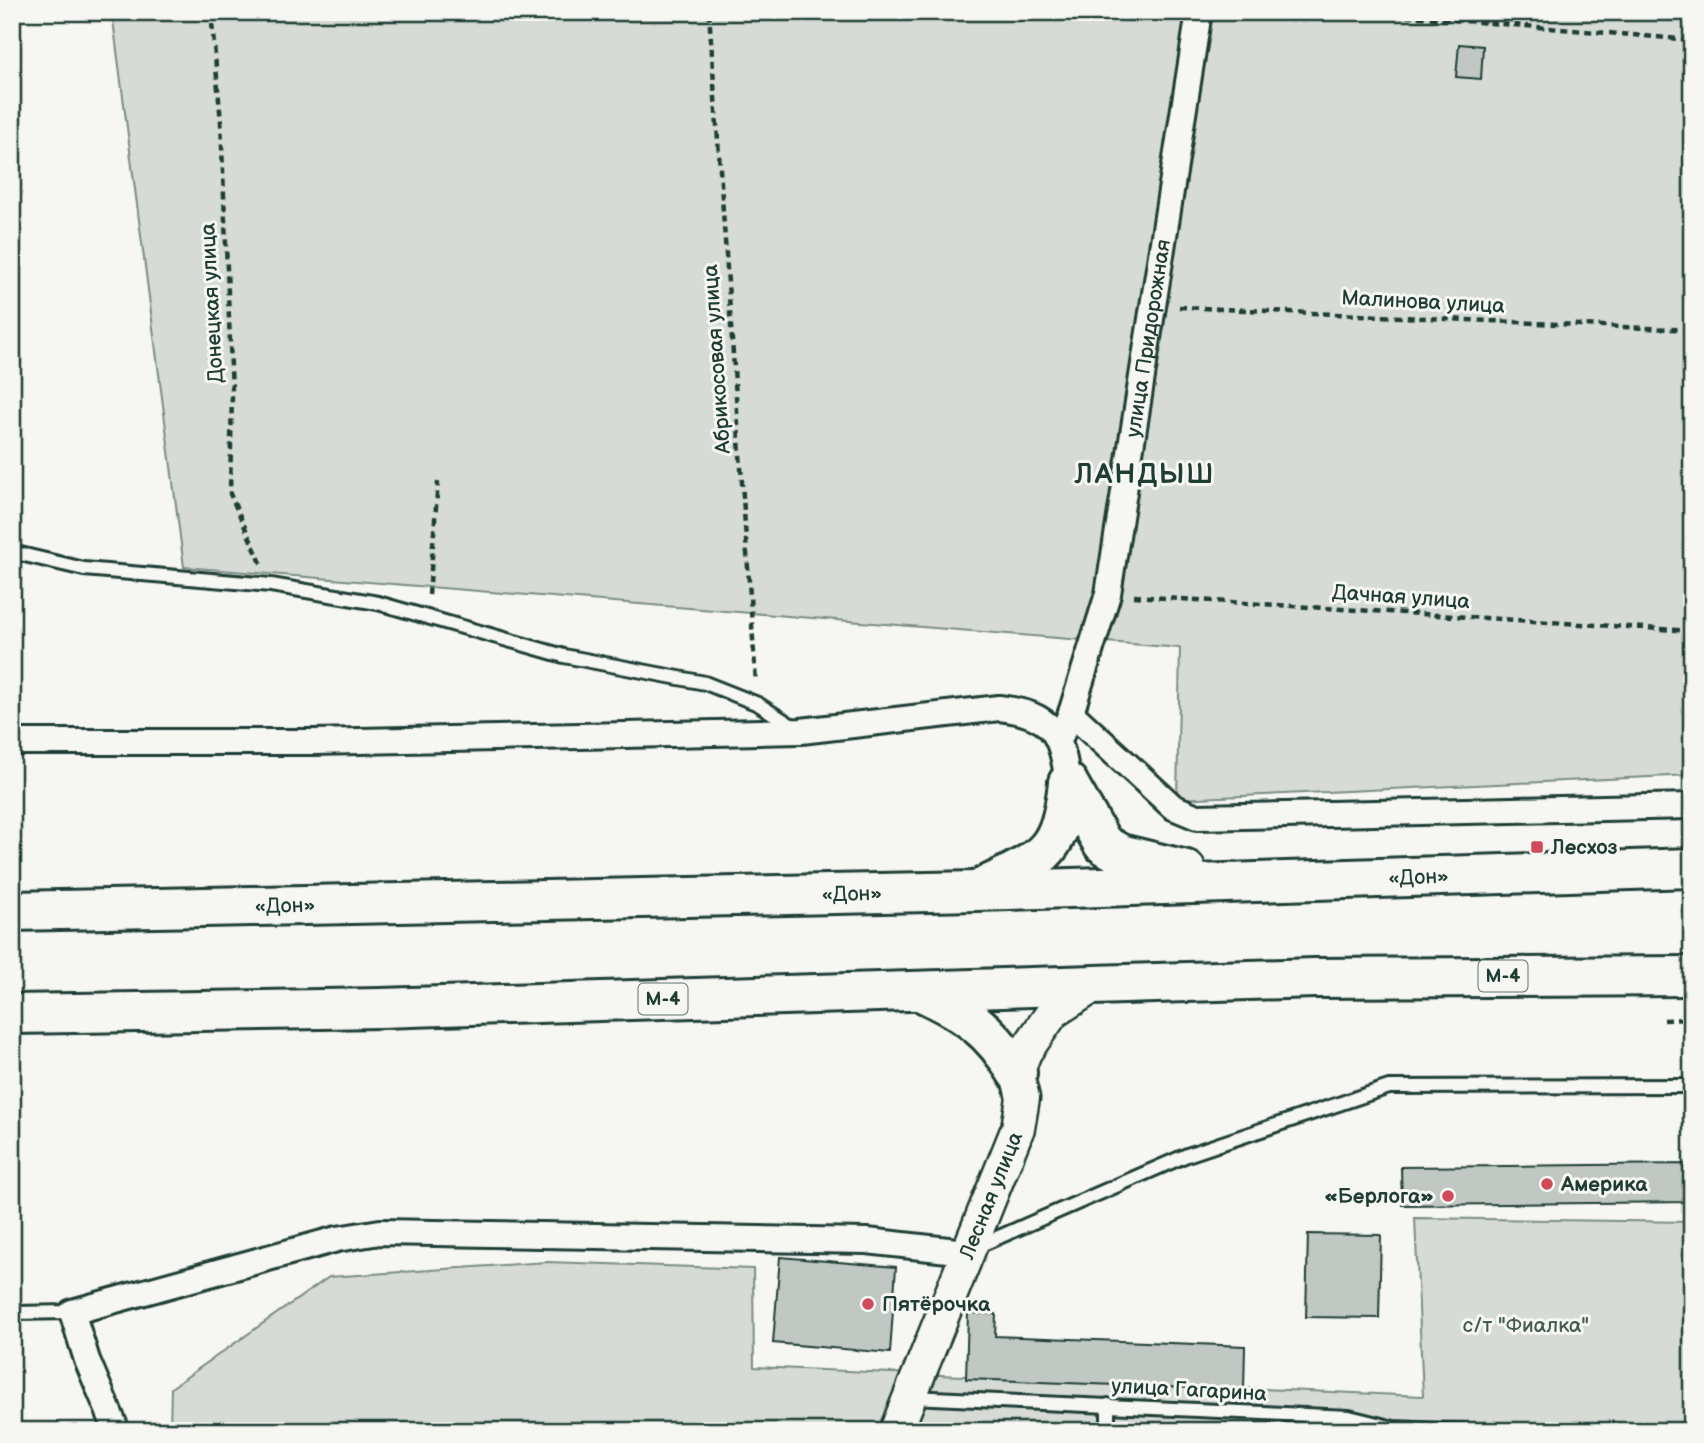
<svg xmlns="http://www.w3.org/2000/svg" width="1704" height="1443" font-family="'Balsamiq Sans',sans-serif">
  <rect width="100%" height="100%" fill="#f6f6f2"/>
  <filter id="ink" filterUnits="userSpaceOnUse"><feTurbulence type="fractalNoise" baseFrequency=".0143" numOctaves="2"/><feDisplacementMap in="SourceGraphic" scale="14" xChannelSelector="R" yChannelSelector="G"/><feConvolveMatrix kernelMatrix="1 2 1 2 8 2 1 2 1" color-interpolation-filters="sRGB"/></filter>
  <g filter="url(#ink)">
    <g fill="#d6dbd6" stroke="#7a8c85" stroke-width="2">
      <path d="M112,12H1692V775L1177,799L1180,648L184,567Z"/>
      <path d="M1415,1218L1692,1222V1431H170L171,1388L329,1277L547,1262L753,1269L754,1367L1423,1396Z"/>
    </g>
    <g fill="#c1c8c3" stroke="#1f3d34" stroke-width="2">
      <path d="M1459,44L1483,46L1481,79L1456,77Z"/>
      <path d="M1692,1164V1202L1402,1205L1401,1167Z"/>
      <path d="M1308,1234L1381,1235L1379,1318L1306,1317Z"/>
      <path d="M780,1257L896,1267L890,1353L773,1343Z"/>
      <path d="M968,1313L996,1314L995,1336L1245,1346L1244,1390L966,1379Z"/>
    </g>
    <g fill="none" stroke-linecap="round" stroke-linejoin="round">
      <defs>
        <g id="service">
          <path d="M12,552L84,569L271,585L378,603L564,656L705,683L758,704L794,727"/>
          <path d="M976,1247L1187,1155L1389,1087L1692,1086"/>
          <path d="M12,1313L72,1312"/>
          <path d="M912,1397L1349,1417L1394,1428L1466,1431"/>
          <path d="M1108,1405V1431"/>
        </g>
        <g id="minor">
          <path d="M1071,713L1173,807L1197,817L1692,806"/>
          <path id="s1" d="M1059,740L1071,713L1108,594L1199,12"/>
          <path d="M12,742H314L801,731L999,708C1053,714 1061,733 1068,783"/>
          <path d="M117,1431L87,1360L72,1312L337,1239L380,1232L867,1241L966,1252"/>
        </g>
        <g id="tertiary">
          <path id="s2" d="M896,1431L1018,1128L1023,1098L1017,1073L1025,1052L1053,1012L1095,985"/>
        </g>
        <g id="trunk">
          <path d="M1068,783L1103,844L1120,854L1186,870"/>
          <path d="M984,887C1045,857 1060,853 1068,783"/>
          <path id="s3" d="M12,911L977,891L1692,868"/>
          <path d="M920,991C965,1012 992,1030 1017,1073"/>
          <path d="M12,1014L381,1008L1314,978L1692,976"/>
        </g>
      </defs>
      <use href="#service" stroke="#1f3d34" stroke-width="18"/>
      <use href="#minor" stroke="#1f3d34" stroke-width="30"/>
      <use href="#tertiary" stroke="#1f3d34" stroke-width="37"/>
      <use href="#trunk" stroke="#1f3d34" stroke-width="44"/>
      <g stroke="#1f3d34" stroke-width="4.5" stroke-dasharray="7 5" stroke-linecap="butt">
        <path d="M211,12L221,122L232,392L230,494L262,565"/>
        <path d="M709,12L756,682"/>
        <path d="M1358,12L1692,40"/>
        <path d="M1179,307L1692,330"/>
        <path d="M429,595L438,482"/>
        <path d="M1134,596L1692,631"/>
        <path d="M1664,1020L1692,1019"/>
      </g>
      <use href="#service" stroke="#f6f6f2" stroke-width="12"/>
      <use href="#minor" stroke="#f6f6f2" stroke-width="24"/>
      <use href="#tertiary" stroke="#f6f6f2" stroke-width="32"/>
      <use href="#trunk" stroke="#f6f6f2" stroke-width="38"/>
    </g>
  </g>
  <g fill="#d1495b" stroke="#f6f6f2" stroke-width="2.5">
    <rect x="1530" y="840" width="14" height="14" rx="3.5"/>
    <circle cx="1547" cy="1184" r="7"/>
    <circle cx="1448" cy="1196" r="7"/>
    <circle cx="868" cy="1304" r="7"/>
  </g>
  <g text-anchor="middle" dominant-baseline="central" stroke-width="6" stroke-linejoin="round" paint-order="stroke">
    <g fill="#f6f6f2" stroke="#60746d" stroke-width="2">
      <rect x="1478.5" y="960.5" width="49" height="31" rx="5"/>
      <rect x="638.5" y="983.5" width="49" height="31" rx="5"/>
    </g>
    <g font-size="19" font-weight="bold" fill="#1f3d34">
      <text x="1503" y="976">М-4</text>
      <text x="663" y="999">М-4</text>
    </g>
    <g font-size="21" fill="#1f3d34" stroke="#f6f6f2">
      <text transform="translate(1423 302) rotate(3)">Малинова улица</text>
      <text transform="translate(212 303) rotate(-93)">Донецкая улица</text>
      <text stroke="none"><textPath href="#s1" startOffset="413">улица Придорожная</textPath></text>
      <text transform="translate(717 359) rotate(-94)">Абрикосовая улица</text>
      <text transform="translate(1401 597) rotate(4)">Дачная улица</text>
      <text stroke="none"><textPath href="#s3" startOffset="1407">«Дон»</textPath></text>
      <text stroke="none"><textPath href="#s3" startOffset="840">«Дон»</textPath></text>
      <text stroke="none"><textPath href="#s3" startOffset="273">«Дон»</textPath></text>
      <text stroke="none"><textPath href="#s2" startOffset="254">Лесная улица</textPath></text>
      <text transform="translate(1189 1390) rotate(3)">улица Гагарина</text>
    </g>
    <g font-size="21" font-weight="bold" fill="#1f3d34" stroke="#f6f6f2" text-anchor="start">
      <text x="1551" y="847">Лесхоз</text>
      <text x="1561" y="1184">Америка</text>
      <text x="1434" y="1196" text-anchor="end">«Берлога»</text>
      <text x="882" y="1304">Пятёрочка</text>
    </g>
    <g font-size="21" fill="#445d54" stroke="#f6f6f2">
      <text x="1526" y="1325">с/т "Фиалка"</text>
    </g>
    <g font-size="28" font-weight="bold" letter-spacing="2" fill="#1f3d34" stroke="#f6f6f2">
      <text x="1145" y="474">ЛАНДЫШ</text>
    </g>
  </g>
  <rect width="1704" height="1443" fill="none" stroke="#f6f6f2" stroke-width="42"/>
  <rect x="21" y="21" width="1662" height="1401" fill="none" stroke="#1f3d34" stroke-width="2.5" filter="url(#ink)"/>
</svg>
